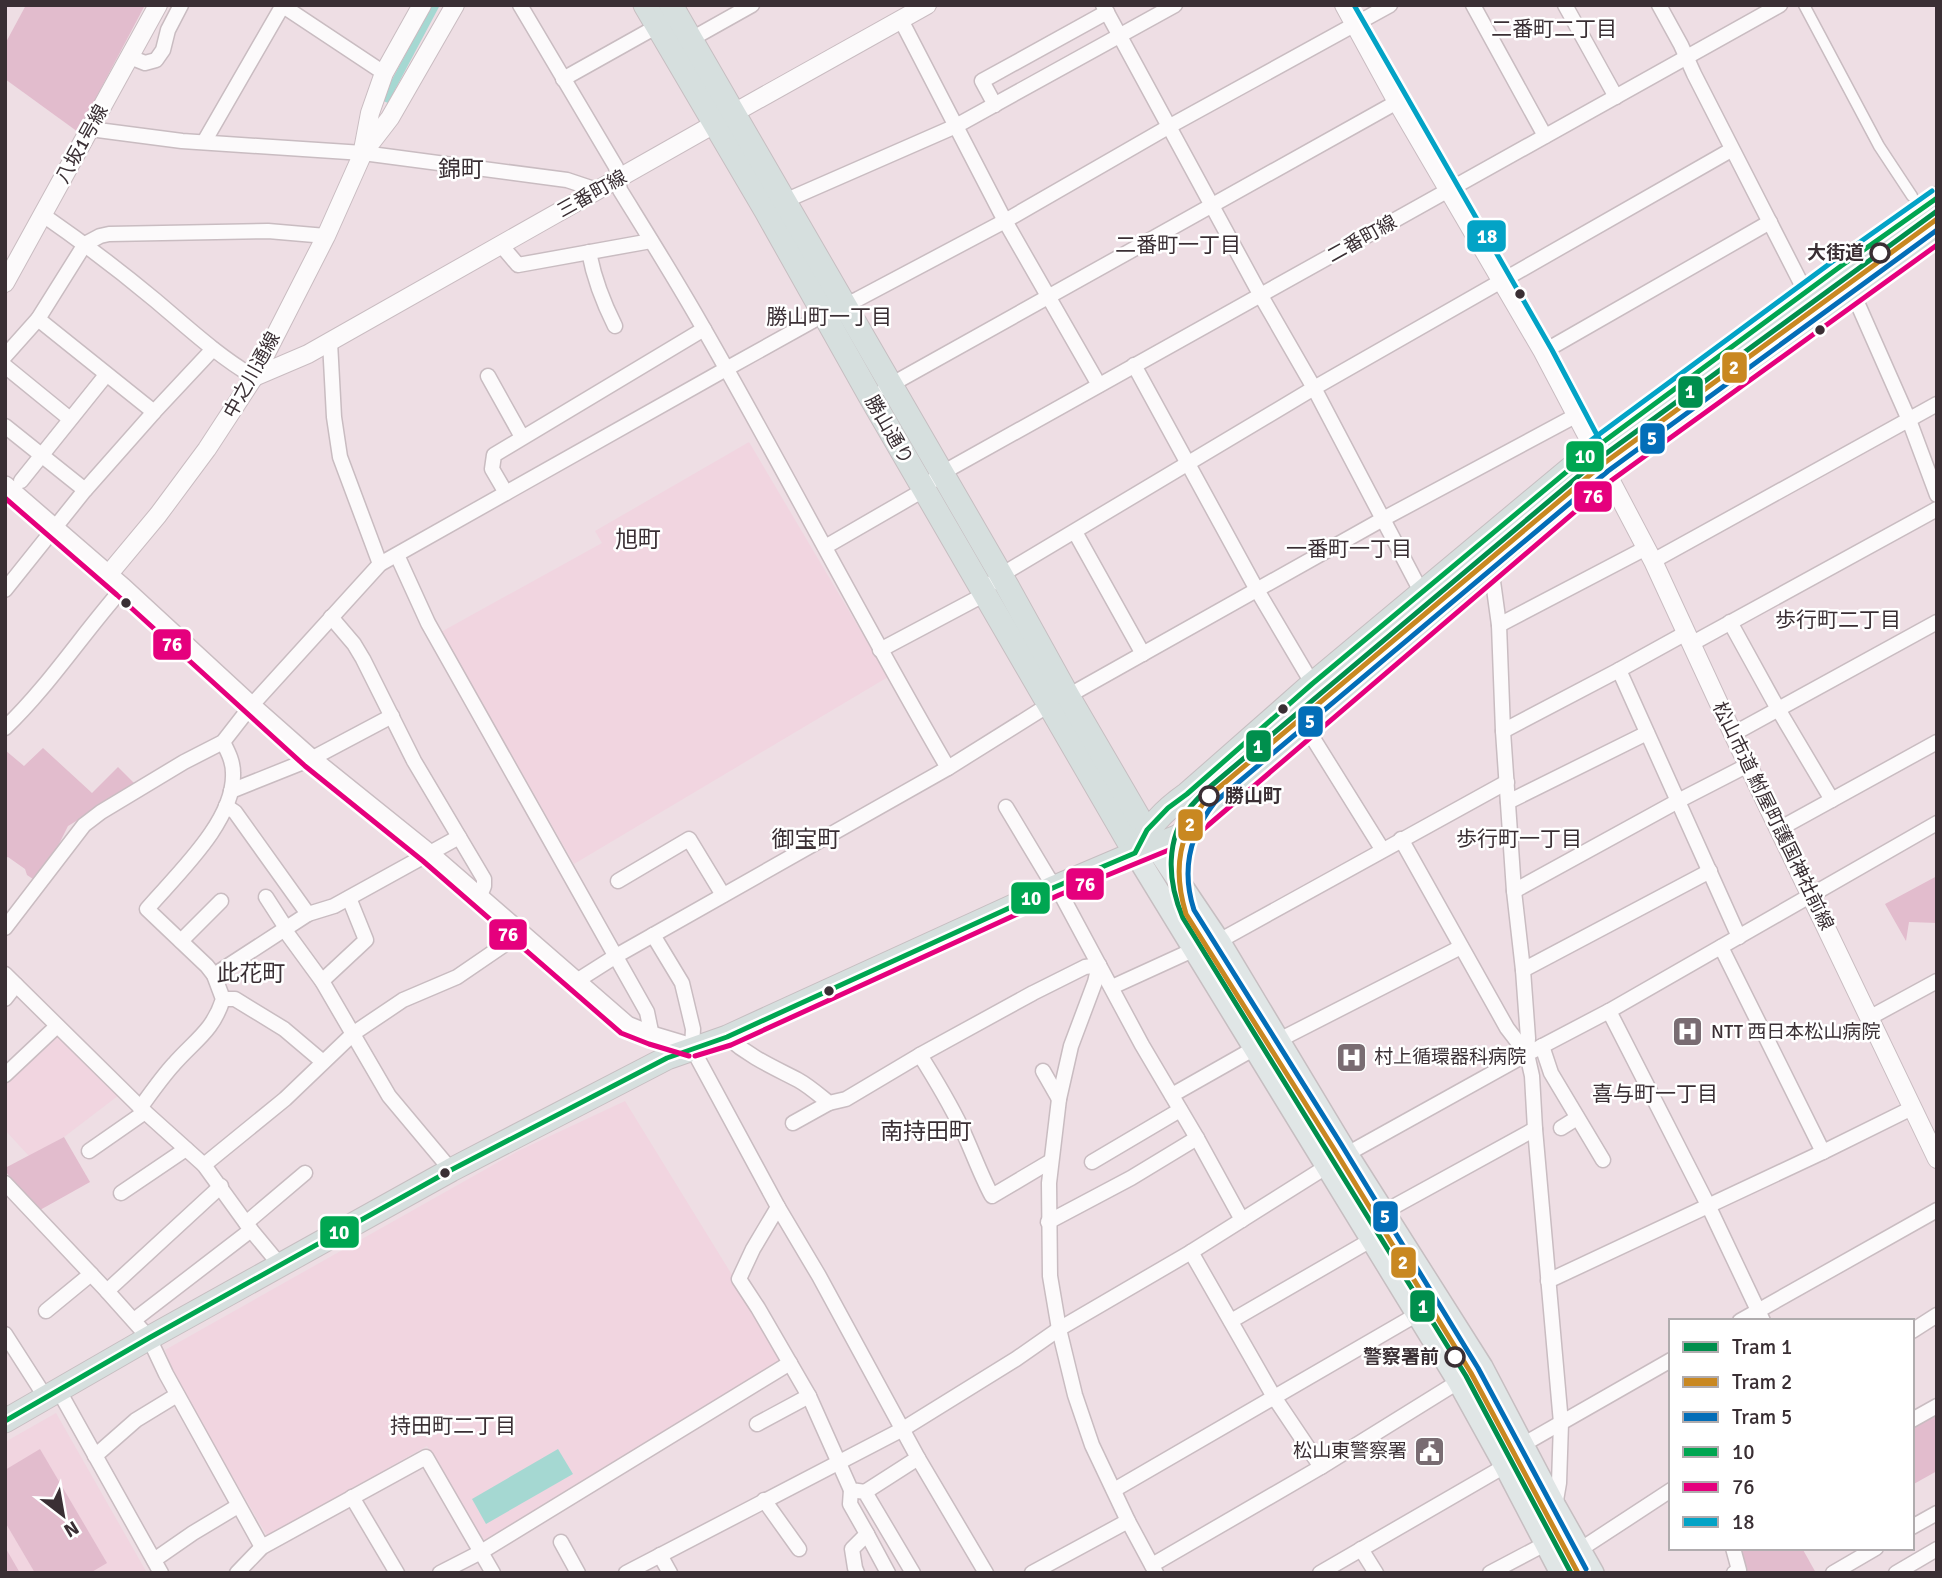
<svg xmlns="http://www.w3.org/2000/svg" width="1942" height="1578" font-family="Signika,'Noto Sans JP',sans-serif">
  <rect width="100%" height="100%" fill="#eedee4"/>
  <g fill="#f1d5e0">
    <path d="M749,442L888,677L574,864L441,632L602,543L595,531Z"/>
    <path d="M55,1035H58L119,1095L64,1137L29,1156L5,1130V1080Z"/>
    <path d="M625,1101L785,1361L485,1542L427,1446L267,1536L174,1376L165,1350L518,1151Z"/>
    <path d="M56,1413L147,1573H5V1442Z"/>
  </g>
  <g fill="#e2bccd">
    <path d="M26,5H145L78,132L5,79V44Z"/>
    <path d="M43,748L92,793L118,767L136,785L68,826L58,846L33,879L27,875L25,869L8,857L5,858V750L24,766Z"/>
    <path d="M1937,876V923L1909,922L1906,941L1885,904Z"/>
    <path d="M64,1137L90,1182L40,1210L5,1171V1168Z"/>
    <path d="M1937,1411V1471L1912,1485V1425Z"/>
    <path d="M40,1449L107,1563L90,1573H35L5,1522V1470Z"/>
    <path d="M5,1547L20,1573H5Z"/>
    <path d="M1738,1548H1802L1816,1573H1744Z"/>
  </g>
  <g fill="#a5d8d2">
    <path d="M432,5H440L388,103L381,100Z"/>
    <path d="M558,1449L573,1474L486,1524L472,1499Z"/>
  </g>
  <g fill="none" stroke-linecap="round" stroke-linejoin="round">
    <defs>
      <path id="pedestrian" d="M1804,5L1879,146L1912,196"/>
      <g id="minor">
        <path d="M520,5L616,167L620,190C649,237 678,283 705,331C788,476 864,624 948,768"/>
        <path d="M1103,5L1261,296L1314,388L1416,582L1422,593L1440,614"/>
        <path d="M1473,5L1545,136"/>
        <path d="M1565,5L1616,97"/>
        <path d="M1659,5L1681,45L1694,74L1806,293L1818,320"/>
        <path d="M283,6L384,73"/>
        <path d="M901,20L1005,221L1099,385"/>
        <path d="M686,42L752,5"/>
        <path d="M130,57L145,63L156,60L163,50L168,30L181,5"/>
        <path d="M563,79L663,23"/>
        <path d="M995,105L982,81L1107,12"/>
        <path d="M90,129L182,141L363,153L567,180L597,190"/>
        <path d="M204,142L283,5"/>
        <path d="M780,203L956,126L1175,5"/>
        <path d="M43,215C82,242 119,270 155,300C187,327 218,356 254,377"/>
        <path d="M501,245L518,265L651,241"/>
        <path d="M589,252C594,279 603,302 615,326"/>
        <path d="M1841,266L1909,420L1937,495"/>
        <path d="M38,319L154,412"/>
        <path d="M330,342L334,417L340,457L380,564"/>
        <path d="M1543,352L1770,222"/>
        <path d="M5,356L38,319L85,244L100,236L109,234L268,231L326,236"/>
        <path d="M1134,365L1257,590L1328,710"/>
        <path d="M5,366L70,419"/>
        <path d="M488,376L522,437"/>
        <path d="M885,388L1397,102"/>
        <path d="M5,426L85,490"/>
        <path d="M21,481L106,375"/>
        <path d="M506,493L492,469L494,455L704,329"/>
        <path d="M1075,532L1143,654"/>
        <path d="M825,547L915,495L942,473L1780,5"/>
        <path d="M397,555L428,623L647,1012L652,1036"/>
        <path d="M1653,561L1937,404"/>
        <path d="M5,590L85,490L154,412L213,349"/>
        <path d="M331,617L354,644L363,659L414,761L484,879V886L479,898"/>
        <path d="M1730,622L1778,709L1832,800"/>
        <path d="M1499,625L1646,548"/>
        <path d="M1691,644L1937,509"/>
        <path d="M880,650L976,599L983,591L1001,575L1314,388L1731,150"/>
        <path d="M1619,670L1686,633"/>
        <path d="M1291,703L1382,849"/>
        <path d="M5,728C49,686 83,633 123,588"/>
        <path d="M1503,731L1619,670L1739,937"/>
        <path d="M1733,734L1937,622"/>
        <path d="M231,791L311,759L392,716"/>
        <path d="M1508,802L1647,733"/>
        <path d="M226,806L235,812L308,914"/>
        <path d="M1006,807L1048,877L1063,898L1142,1045L1197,1138L1242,1220"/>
        <path d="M1779,829L1937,742"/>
        <path d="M1401,839L1507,1028L1527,1054"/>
        <path d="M618,881L689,839L723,895"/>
        <path d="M1514,891L1678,801L1748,765"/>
        <path d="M266,897L286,928"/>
        <path d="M5,928L84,825L101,812L184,762L223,742L251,706L380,564L726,369L825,314L858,299L1005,221L1170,126L1390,5"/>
        <path d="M284,929L322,981L389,1096L451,1170"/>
        <path d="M653,935L682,983L693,1029L692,1048L778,1207L819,1276L918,1458L865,1492"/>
        <path d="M181,941L221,901"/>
        <path d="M1219,941L1507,782"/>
        <path d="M1721,947L1823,1152"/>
        <path d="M1099,965L1095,982L1071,1046L1059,1099L1049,1183L1050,1276L1059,1329L1075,1395L1092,1445L1128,1521L1156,1573"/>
        <path d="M1523,970L1710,871"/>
        <path d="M5,974L145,1112L204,1165L251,1230L280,1265"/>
        <path d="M214,975L308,914L334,906L459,837"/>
        <path d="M322,981L366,940L349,898"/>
        <path d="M575,982L616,956L948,768L1039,711L1050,706L1383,519L1577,415"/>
        <path d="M1112,987L1193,950"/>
        <path d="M5,999L16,985"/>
        <path d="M223,999H235L284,1029L323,1062"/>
        <path d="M1609,1011L1708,1205L1763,1321"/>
        <path d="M1869,1018L1937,981"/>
        <path d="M727,1037C750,1057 771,1066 798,1080C809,1086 819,1095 829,1103L846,1099L920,1055L1033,993L1085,967L1099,965"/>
        <path d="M1279,1040L1461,947"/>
        <path d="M1542,1046L1551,1073L1603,1160"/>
        <path d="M920,1055C935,1079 949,1102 961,1127C972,1150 980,1174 992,1196L1051,1161"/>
        <path d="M1043,1071L1059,1099"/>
        <path d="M5,1075L57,1026"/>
        <path d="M1172,1095L1255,1048"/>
        <path d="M140,1108C151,1093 162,1077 174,1064C195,1040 213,1031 223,999L214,975L207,966L147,909C177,874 235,821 233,773C233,761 228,752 223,742"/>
        <path d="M793,1123L829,1103"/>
        <path d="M1561,1128L1577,1118"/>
        <path d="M89,1151L145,1112"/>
        <path d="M1347,1154L1527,1054L1528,1038L1523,970L1514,891L1503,731L1499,625L1487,538"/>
        <path d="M1092,1162L1180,1110"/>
        <path d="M204,1165L285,1099L354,1033L403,1000L457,977L520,934"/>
        <path d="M5,1183L107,1291L149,1338L166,1374L262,1547"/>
        <path d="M121,1193L186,1149"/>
        <path d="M778,1207L753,1249L739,1279L758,1308L809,1396L851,1490L865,1492L913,1573"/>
        <path d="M1384,1212L1535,1129"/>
        <path d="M1048,1222L1131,1178L1197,1138"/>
        <path d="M246,1223L305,1173"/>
        <path d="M1191,1252L1274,1397L1321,1467"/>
        <path d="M1548,1281L1823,1152L1912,1108"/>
        <path d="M107,1291L221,1186"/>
        <path d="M46,1311L91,1274"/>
        <path d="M134,1320L251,1230"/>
        <path d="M1231,1321L1371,1240"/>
        <path d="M1740,1321L1937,1210"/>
        <path d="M1912,1331L1937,1315"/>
        <path d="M5,1334L46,1398"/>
        <path d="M59,1391L161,1573"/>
        <path d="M1912,1420L1937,1406"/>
        <path d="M757,1424L809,1396"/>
        <path d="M1524,1444L1671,1360"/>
        <path d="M95,1456L136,1420L177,1395"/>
        <path d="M918,1458L986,1573"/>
        <path d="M851,1490L850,1504L867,1534L852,1549L855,1568L857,1573"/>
        <path d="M1114,1490L1416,1315"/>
        <path d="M352,1497L397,1573"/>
        <path d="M764,1500L799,1549"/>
        <path d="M1555,1506L1559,1483L1561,1423L1535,1129L1532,1076L1527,1054L1609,1011L1937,823"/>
        <path d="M1912,1527L1937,1513"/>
        <path d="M867,1534L888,1573"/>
        <path d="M561,1542L578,1573"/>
        <path d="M1733,1548L1739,1570L1734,1573"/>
        <path d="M1361,1549L1376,1573"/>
        <path d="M1581,1549L1671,1490"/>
        <path d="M660,1555L670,1573"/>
        <path d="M154,1560L193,1533L238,1506"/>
        <path d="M1152,1565L1321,1467L1482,1367"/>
        <path d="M237,1573L262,1547L426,1457L493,1573"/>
        <path d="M440,1573L481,1552L790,1363"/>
        <path d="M626,1573L903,1429L1016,1359L1059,1329L1191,1252L1326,1167"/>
        <path d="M1032,1573L1128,1521"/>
        <path d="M1320,1573L1505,1466"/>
        <path d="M1490,1573L1545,1544"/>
        <path d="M1833,1573L1876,1548"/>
        <path d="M1896,1573L1937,1549"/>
      </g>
      <g id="tertiary">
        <path d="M1344,5L1397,102L1543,352L1653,561L1733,734L1937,1159"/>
        <path d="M363,150L370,113L384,73L422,5"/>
        <path d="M5,283L158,5"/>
        <path d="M254,377L308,354L748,105L927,5"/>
        <path d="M108,575L158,515L207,449L254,377L326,236L363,153L390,118L455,5"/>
      </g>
      <path id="secondary" d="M5,486L123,588L251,706L311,759L429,854L627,1026L652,1036L692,1048"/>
      <g id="primary">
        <path d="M1155,846L1219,941L1347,1154L1482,1367L1555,1506L1593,1573"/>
        <path d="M1135,853L1458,1381L1505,1466L1561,1573"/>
      </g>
      <g id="trunk">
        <path d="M645,5L766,211L870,396L1135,853"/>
        <path d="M671,5L1001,575L1068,696L1153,842"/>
        <path d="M1135,853C1149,826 1163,811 1187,794L1312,684L1595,448L1841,266L1937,198"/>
        <path d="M5,1421L149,1338L451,1170L667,1058L727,1037L1055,887L1135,853L1177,837L1194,826L1607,473L1937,234"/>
      </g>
    </defs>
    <use href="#pedestrian" stroke="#c9bcc1" stroke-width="13"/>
    <use href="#minor" stroke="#c9bcc1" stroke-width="17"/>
    <use href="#tertiary" stroke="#c9bcc1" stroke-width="20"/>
    <use href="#secondary" stroke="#c9bcc1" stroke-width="22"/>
    <use href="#primary" stroke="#c6bec1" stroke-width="24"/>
    <use href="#trunk" stroke="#c6bec1" stroke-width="25"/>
    <use href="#pedestrian" stroke="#fcfafb" stroke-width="10"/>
    <use href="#minor" stroke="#fcfafb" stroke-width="14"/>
    <use href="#tertiary" stroke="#fcfafb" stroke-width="18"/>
    <use href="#secondary" stroke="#fcfafb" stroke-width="19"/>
    <use href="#primary" stroke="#e0e6e6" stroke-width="21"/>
    <use href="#trunk" stroke="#d6dfde" stroke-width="23"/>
    <defs>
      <path id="bus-1" d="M5,1421L149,1338L451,1170L667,1058L727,1037L1055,887L1135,853L1147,830L1168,808L1187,794L1312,684L1595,448L1841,266L1937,198"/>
      <g id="bus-2">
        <path d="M5,498L117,595L305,766L423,861L621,1033L649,1044L689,1056"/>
        <path d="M695,1056L731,1045L1059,895L1181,845L1199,833L1612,480L1937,245"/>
      </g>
      <g id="bus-3">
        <path d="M1354,5L1552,350L1615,469"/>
        <path d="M1590,441L1836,259L1932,191"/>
      </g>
    </defs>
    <use href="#bus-1" stroke="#fff" stroke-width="10"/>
    <use href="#bus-2" stroke="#fff" stroke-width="10"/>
    <use href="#bus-3" stroke="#fff" stroke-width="10"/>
    <use href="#bus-1" stroke="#00a651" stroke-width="5"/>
    <use href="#bus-2" stroke="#e5007d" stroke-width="5"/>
    <use href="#bus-3" stroke="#03a3c6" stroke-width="5"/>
    <defs>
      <path id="tram-1" d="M1571,1573L1466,1376L1183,918C1167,881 1165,839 1191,806C1197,799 1204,792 1211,786L1600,458L1937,211"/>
      <path id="tram-2" d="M1578,1573L1471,1373L1334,1149L1186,914C1172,868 1179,833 1209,796L1603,464L1937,219"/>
      <path id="tram-3" d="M1586,1569L1478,1368L1341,1144L1194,910C1181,870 1189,835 1215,802L1608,471L1937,230"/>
    </defs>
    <use href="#tram-1" stroke="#fff" stroke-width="10"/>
    <use href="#tram-2" stroke="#fff" stroke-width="10"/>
    <use href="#tram-3" stroke="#fff" stroke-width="10"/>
    <use href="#tram-1" stroke="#008f4d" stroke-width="5"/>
    <use href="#tram-2" stroke="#c98821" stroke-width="5"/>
    <use href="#tram-3" stroke="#036eb8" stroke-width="5"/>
  </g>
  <defs>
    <symbol id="hospital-square" viewBox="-11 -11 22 22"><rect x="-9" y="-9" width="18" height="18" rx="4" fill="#796c72" stroke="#fff"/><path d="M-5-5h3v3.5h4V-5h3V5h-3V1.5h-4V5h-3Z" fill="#fff"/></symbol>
    <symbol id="civic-square" viewBox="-11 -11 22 22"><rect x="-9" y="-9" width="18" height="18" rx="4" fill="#796c72" stroke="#fff"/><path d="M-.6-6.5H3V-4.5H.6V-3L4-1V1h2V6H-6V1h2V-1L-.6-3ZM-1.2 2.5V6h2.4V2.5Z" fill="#fff"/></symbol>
  </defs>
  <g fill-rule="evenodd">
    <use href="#hospital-square" x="1670" y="1014" width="35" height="35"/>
    <use href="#hospital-square" x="1334" y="1040" width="35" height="35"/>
    <use href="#civic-square" x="1412" y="1434" width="35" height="35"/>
  </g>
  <g fill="#fff" stroke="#3a2f34" stroke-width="3.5">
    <circle cx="1880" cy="253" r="9"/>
    <circle cx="1209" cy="796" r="9"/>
    <circle cx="1455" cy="1357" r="9"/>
  </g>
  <g fill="#3a2f34" stroke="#fff" stroke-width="2.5">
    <circle cx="1520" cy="294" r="6"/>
    <circle cx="1820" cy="330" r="6"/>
    <circle cx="126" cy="603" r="6"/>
    <circle cx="1283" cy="709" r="6"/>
    <circle cx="829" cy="991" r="6"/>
    <circle cx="445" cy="1173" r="6"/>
  </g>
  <g text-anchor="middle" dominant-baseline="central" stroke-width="5" stroke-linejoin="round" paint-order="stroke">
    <g font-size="19" fill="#3a2f34" stroke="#fff">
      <text transform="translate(82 144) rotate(-61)">八坂1号線</text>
      <text transform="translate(592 194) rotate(-29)">三番町線</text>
      <text transform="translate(1362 239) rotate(-29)">二番町線</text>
      <text transform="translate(252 375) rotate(-61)">中之川通線</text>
      <text transform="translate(889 430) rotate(60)">勝山通り</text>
      <text transform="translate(1773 816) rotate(64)">松山市道 鮒屋町護国神社前線</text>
    </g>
    <g font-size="19" font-weight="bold" fill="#3a2f34" stroke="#fff" text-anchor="end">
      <text x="1864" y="253">大街道</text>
      <text x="1225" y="796" text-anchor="start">勝山町</text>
      <text x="1439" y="1357">警察署前</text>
    </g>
    <g font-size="19" fill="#3a2f34" stroke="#fff" text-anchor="start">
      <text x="1711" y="1032">NTT 西日本松山病院</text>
      <text x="1374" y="1057">村上循環器科病院</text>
      <text x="1407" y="1451" text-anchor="end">松山東警察署</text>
    </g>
    <g font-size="21" fill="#3a2f34" stroke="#fff">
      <text x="1554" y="29">二番町二丁目</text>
      <text x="1178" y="245">二番町一丁目</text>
      <text x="829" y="317">勝山町一丁目</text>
      <text x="1349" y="549">一番町一丁目</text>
      <text x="1838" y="620">歩行町二丁目</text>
      <text x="1519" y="839">歩行町一丁目</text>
      <text x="1655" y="1094">喜与町一丁目</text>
      <text x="453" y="1426">持田町二丁目</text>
    </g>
    <g font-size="23" fill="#3a2f34" stroke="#fff">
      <text x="461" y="169">錦町</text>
      <text x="638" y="539">旭町</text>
      <text x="806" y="839">御宝町</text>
      <text x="251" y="973">此花町</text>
      <text x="926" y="1131">南持田町</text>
    </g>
  </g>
  <g stroke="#fff" stroke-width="2.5">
    <rect x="1466" y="219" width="41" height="34" rx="7" fill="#03a3c6"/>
    <rect x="1721" y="351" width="27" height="33" rx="7" fill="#c98821"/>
    <rect x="1677" y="375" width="27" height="34" rx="7" fill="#008f4d"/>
    <rect x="1639" y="422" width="27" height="33" rx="7" fill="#036eb8"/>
    <rect x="1565" y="440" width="40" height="33" rx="7" fill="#00a651"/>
    <rect x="1573" y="480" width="40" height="33" rx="7" fill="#e5007d"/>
    <rect x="152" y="628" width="40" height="33" rx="7" fill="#e5007d"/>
    <rect x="1297" y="705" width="27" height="33" rx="7" fill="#036eb8"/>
    <rect x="1245" y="729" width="27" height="34" rx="7" fill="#008f4d"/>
    <rect x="1177" y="808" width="27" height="34" rx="7" fill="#c98821"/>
    <rect x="1065" y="867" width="40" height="34" rx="7" fill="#e5007d"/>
    <rect x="1010" y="881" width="41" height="34" rx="7" fill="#00a651"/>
    <rect x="488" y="918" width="40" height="33" rx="7" fill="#e5007d"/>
    <rect x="1372" y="1200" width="27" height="33" rx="7" fill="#036eb8"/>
    <rect x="319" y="1215" width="41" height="34" rx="7" fill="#00a651"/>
    <rect x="1390" y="1246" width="27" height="33" rx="7" fill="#c98821"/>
    <rect x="1409" y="1289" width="27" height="34" rx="7" fill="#008f4d"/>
  </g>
  <g font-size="19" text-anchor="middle" font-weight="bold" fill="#fff">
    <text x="1487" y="243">18</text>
    <text x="1734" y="374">2</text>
    <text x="1690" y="398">1</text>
    <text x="1652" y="445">5</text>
    <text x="1585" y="463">10</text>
    <text x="1593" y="503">76</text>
    <text x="172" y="651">76</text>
    <text x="1310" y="728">5</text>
    <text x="1258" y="753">1</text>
    <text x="1190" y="831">2</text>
    <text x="1085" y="891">76</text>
    <text x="1031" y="905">10</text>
    <text x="508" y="941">76</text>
    <text x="1385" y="1223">5</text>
    <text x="339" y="1239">10</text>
    <text x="1403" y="1269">2</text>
    <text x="1423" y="1313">1</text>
  </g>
  <rect width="1942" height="1578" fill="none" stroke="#3a2f34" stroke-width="14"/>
  <rect x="1669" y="1319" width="245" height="231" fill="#ffffff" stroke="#b0acae" stroke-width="2"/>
  <rect x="1683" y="1342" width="35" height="10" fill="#008f4d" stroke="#b0acae" stroke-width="2"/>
  <text x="1732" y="1354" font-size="21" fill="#3a2f34">Tram 1</text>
  <rect x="1683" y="1377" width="35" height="10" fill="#c98821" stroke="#b0acae" stroke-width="2"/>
  <text x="1732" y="1389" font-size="21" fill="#3a2f34">Tram 2</text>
  <rect x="1683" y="1412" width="35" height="10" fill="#036eb8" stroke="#b0acae" stroke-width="2"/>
  <text x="1732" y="1424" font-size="21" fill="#3a2f34">Tram 5</text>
  <rect x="1683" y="1447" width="35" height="10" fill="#00a651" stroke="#b0acae" stroke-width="2"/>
  <text x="1732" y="1459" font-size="21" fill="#3a2f34">10</text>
  <rect x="1683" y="1482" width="35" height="10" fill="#e5007d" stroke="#b0acae" stroke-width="2"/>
  <text x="1732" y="1494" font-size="21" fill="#3a2f34">76</text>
  <rect x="1683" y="1517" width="35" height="10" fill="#03a3c6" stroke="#b0acae" stroke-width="2"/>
  <text x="1732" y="1529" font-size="21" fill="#3a2f34">18</text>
  <g transform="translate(63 1515) rotate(149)" stroke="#ffffff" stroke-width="5" paint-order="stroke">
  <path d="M0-5L12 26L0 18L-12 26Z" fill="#3a2f34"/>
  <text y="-10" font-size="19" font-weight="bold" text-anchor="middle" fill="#3a2f34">N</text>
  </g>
</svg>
